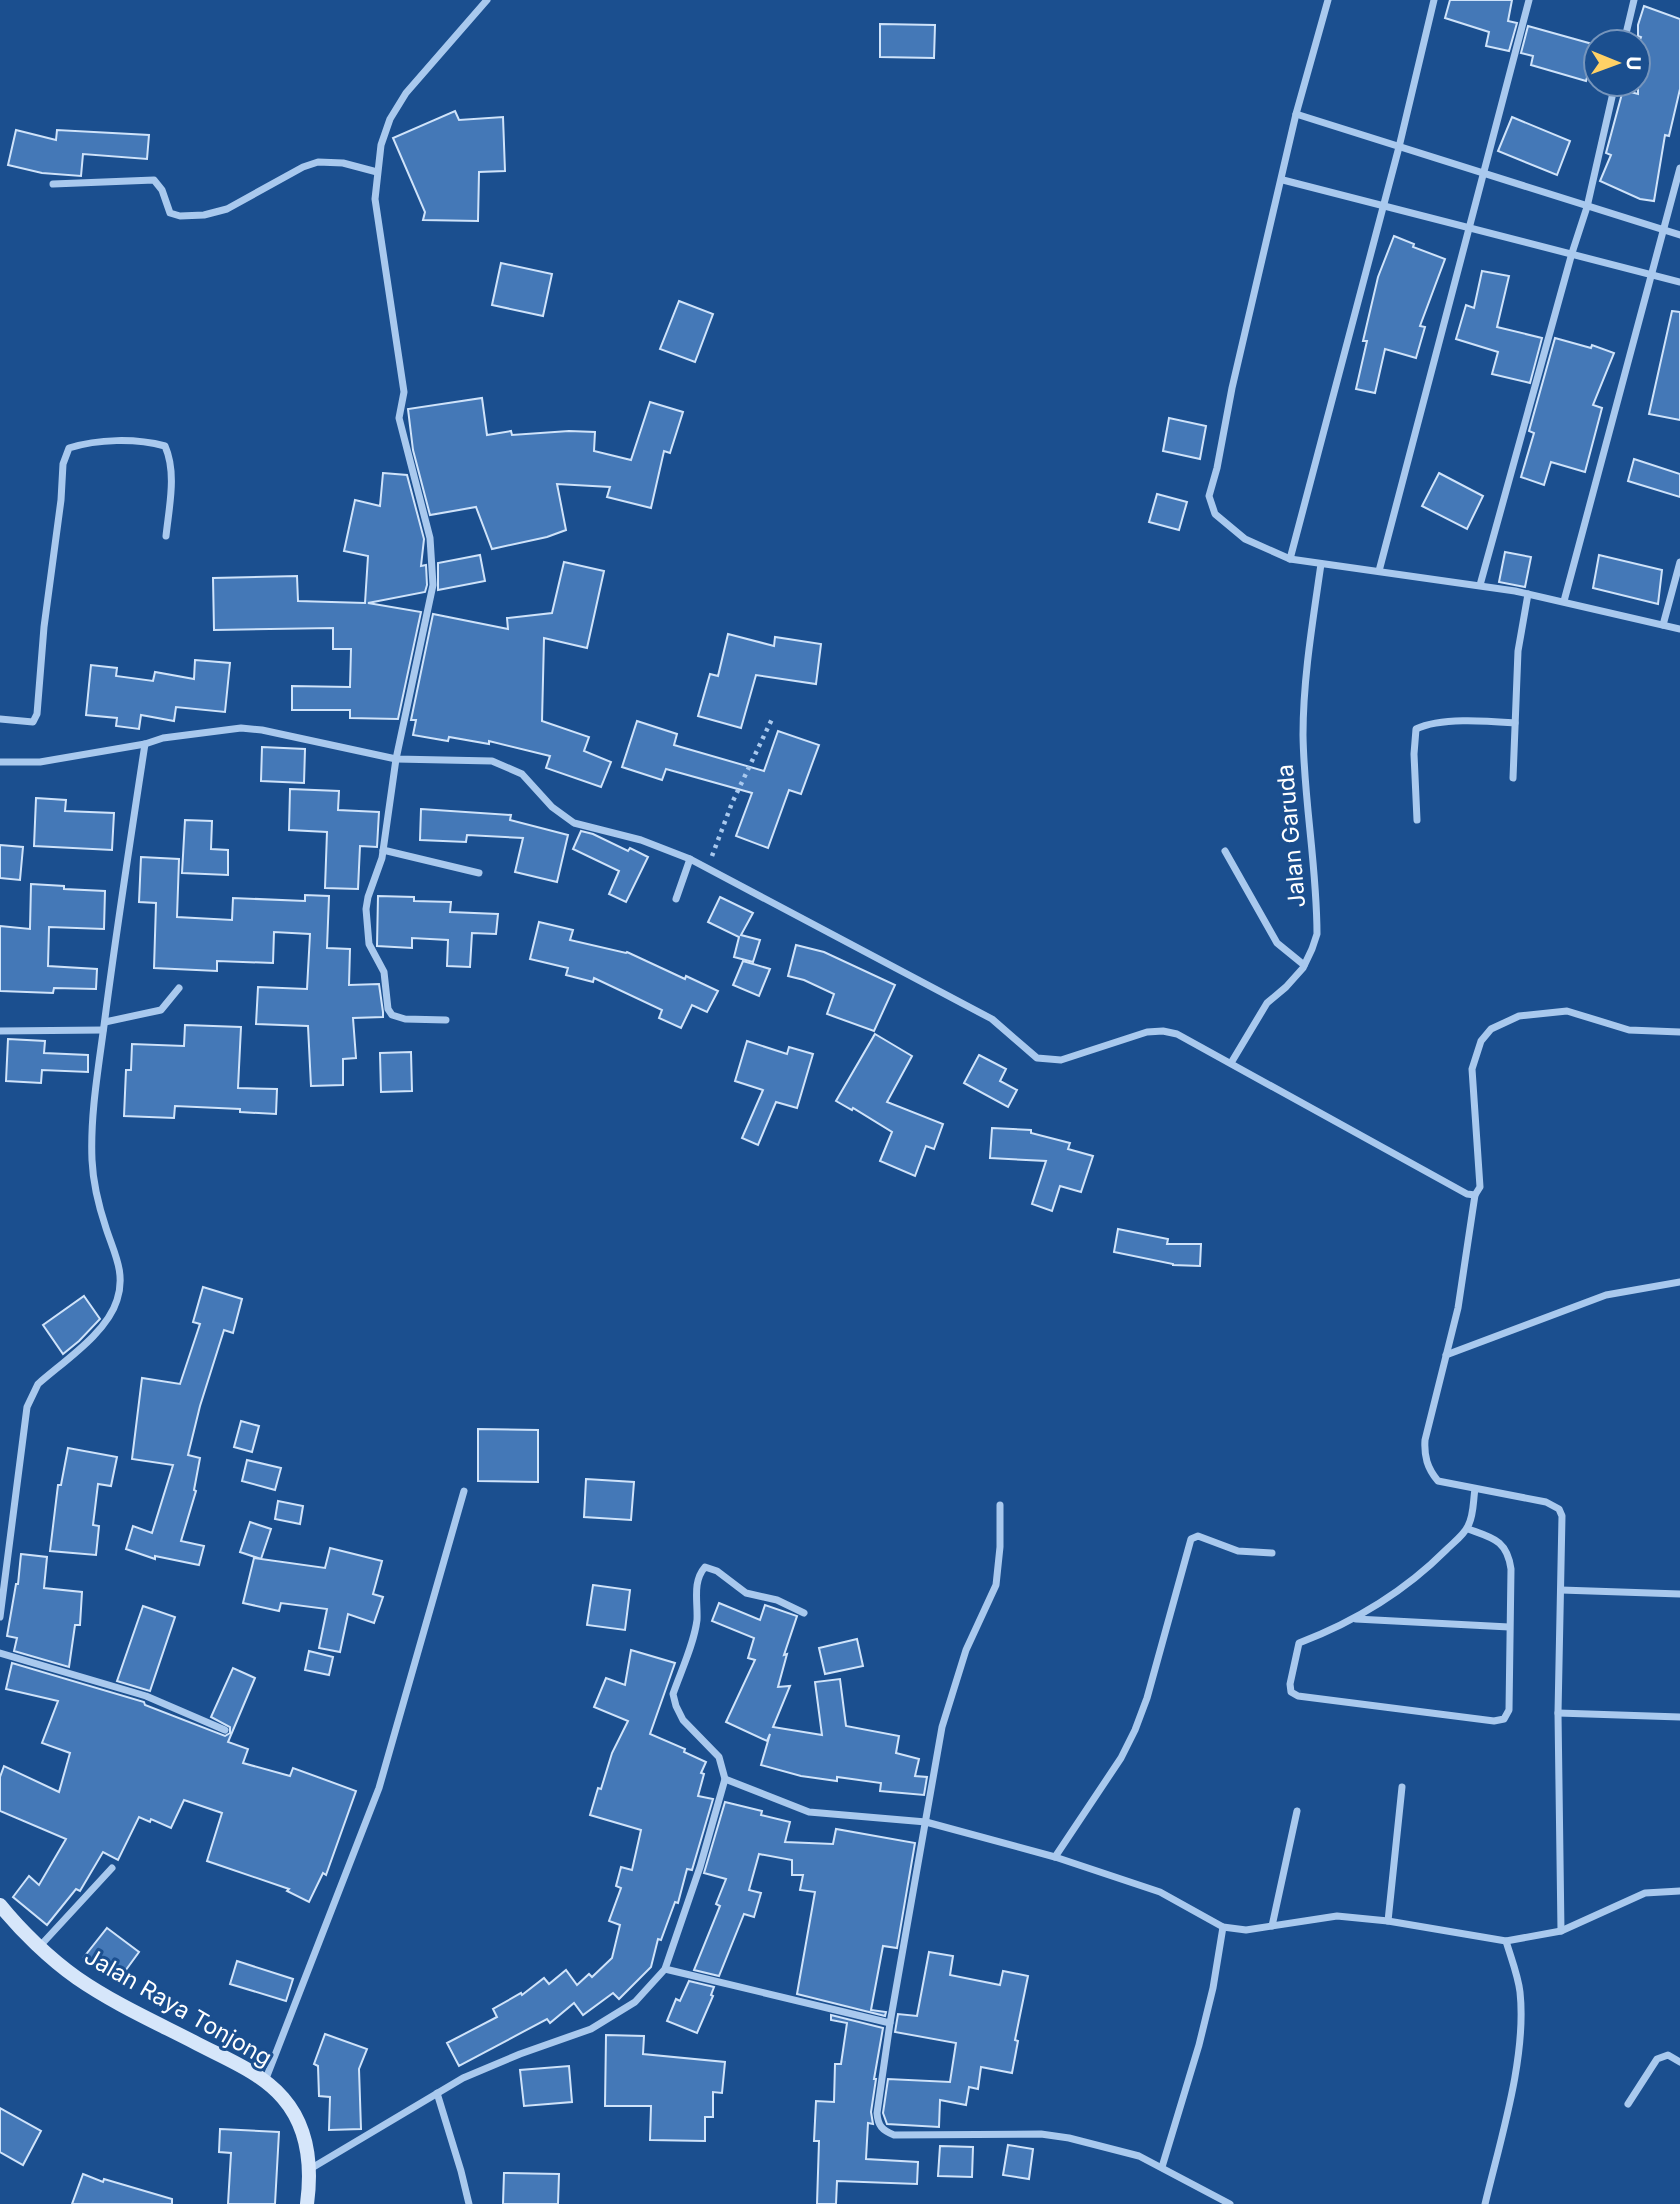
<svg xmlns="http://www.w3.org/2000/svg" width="1680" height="2204" font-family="Inter,sans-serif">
  <rect width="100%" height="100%" fill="#1b4f8f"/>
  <g fill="#4478b7" stroke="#cfe3fa" stroke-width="2">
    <path d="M1450,0H1512L1508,21L1517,23L1509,51L1486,46L1489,32L1445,18Z"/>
    <path d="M1644,6L1680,19V89L1669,136L1665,135L1654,201L1640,199L1600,181L1611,155L1606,153L1623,90L1638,94V45L1641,37L1638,36V25Z"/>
    <path d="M880,24L935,25L934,58L880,57Z"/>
    <path d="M1528,26L1596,45L1586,81L1531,65L1533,56L1521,53Z"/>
    <path d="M455,111L459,120L503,117L505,171L479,172L478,221L423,220L425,212L393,138Z"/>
    <path d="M1512,117L1570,141L1557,175L1498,151Z"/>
    <path d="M16,130L56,140L57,130L149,135L147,159L83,154L81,176L42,173L8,165Z"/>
    <path d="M1394,236L1414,244L1413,247L1445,259L1420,326L1425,327L1416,358L1385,349L1375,393L1356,389L1367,341H1363L1378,277Z"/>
    <path d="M501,263L552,274L543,316L492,305Z"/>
    <path d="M1482,271L1509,276L1497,327L1542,338L1530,383L1492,374L1498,352L1456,339L1466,305L1474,308Z"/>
    <path d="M679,301L713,314L695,362L660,349Z"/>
    <path d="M1672,311L1680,312V420L1649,414Z"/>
    <path d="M1555,338L1591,348L1592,345L1614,353L1593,405L1602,408L1585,472L1551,462L1544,485L1521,477L1534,433L1529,431Z"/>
    <path d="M482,398L487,435L511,431L512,435L569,431L595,432L594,451L631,460L650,402L683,412L670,453L664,451L651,508L607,497L610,487L557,484L566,530L547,537L492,549L476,507L430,515L413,450L408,409Z"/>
    <path d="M1169,418L1206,426L1200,459L1163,451Z"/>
    <path d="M1634,459L1680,474V497L1628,481Z"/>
    <path d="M383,473L407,475L424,539L421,566L426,565L427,585L425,592L368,603L421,612L398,719L350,718V710H292V686L350,687L351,649H333V628L214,630L213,578L297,576L298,601L365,603L368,556L344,551L355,500L380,506Z"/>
    <path d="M1439,473L1483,496L1467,529L1422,506Z"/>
    <path d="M1157,494L1187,502L1179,530L1149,522Z"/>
    <path d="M1505,552L1531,557L1525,587L1499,582Z"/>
    <path d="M480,555L485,581L438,590V563Z"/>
    <path d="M1599,555L1662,570L1658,604L1593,588Z"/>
    <path d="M564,562L604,571L587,648L544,638L542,721L589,737L584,751L611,762L601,787L546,768L550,756L489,741V744L449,737L448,741L413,735L416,720H411L433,614L508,629L507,618L552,613Z"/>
    <path d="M728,634L774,646L775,637L821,644L816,684L756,675L741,728L698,716L710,674L718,676Z"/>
    <path d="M195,660L230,663L225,712L176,707L174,721L141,715L139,729L116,726L117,718L86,715L91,665L117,668L116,676L153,681L155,672L194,679Z"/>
    <path d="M637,721L677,734L674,745L764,771L778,731L819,745L801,794L789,790L768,848L736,836L752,793L666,769L662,780L622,767Z"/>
    <path d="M262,747L305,749L304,783L261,781Z"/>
    <path d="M290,789L339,791L338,810L379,812L377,847L360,846L358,889L325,888L327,832L289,830Z"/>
    <path d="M36,798L66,800L65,811L114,813L112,850L34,846Z"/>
    <path d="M421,809L511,815L510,820L568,835L557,882L515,872L523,838L467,835L466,842L420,840Z"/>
    <path d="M185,820L212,821L211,849L228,850V875L182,873Z"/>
    <path d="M581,831L593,834L628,851L630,848L648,857L626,902L609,894L619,871L573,849Z"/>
    <path d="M0,845L23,847L20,880L0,878Z"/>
    <path d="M141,857L179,859L177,917L232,920L233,898L305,901V895L329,896L327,948L350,949L349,985L379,984L383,1012V1017L353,1018L356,1058L343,1059V1085L311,1086L308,1026L256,1024L258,987L307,989L310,934L274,932L273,963L217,961V971L154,968L156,903L139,902Z"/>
    <path d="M31,884L64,886V889L105,891L104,929L49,927L48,966L97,969L96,989L54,988L53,993L0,991V926L30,929Z"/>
    <path d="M378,896L414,897V901L451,902L450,912L498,914L496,934L472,933L470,967L447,966L448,940L412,938V948L377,946Z"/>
    <path d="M720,897L753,913L741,935L760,940L753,962L734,957L739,937L708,922Z"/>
    <path d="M539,922L573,930L570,940L626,953L627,952L685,979L686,976L718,991L707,1012L692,1005L681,1028L659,1018L662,1010L594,978L593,982L566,975L568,968L530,959Z"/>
    <path d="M796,945L824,952L895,985L874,1031L827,1014L834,994L804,980L788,976Z"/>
    <path d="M743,961L770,969L759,996L733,985Z"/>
    <path d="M185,1025L241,1027L238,1088L277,1089L276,1114L240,1112V1109L175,1106L174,1118L124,1116L126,1070H131L132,1044L184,1046Z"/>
    <path d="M875,1034L912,1056L887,1102L943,1124L934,1149L926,1146L915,1176L880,1161L892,1132L853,1108L852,1110L836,1101Z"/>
    <path d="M8,1039L45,1041L44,1053L88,1055V1072L42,1070L41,1083L6,1081Z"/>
    <path d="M747,1041L787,1054L789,1047L813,1054L797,1108L776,1102L758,1145L742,1138L763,1090L735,1081Z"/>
    <path d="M411,1052L412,1091L381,1092L380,1053Z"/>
    <path d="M979,1055L1006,1069L1000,1081L1017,1090L1008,1107L964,1083Z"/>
    <path d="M992,1128L1031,1130V1133L1070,1143L1068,1149L1093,1156L1081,1192L1060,1186L1052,1211L1032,1204L1046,1161L990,1158Z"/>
    <path d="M1118,1229L1168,1239L1167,1244H1201L1200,1266L1173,1265V1264L1114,1252Z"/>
    <path d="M203,1287L242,1299L233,1333L224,1330L200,1406L188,1455L200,1458L194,1490L196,1491L181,1541L204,1546L199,1565L155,1556V1559L126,1549L133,1526L152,1533L173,1465L132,1459L142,1378L180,1384L200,1324L193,1322Z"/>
    <path d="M84,1296L100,1319L79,1341L63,1354L43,1325Z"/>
    <path d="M241,1421L259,1426L252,1452L234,1447Z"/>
    <path d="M478,1429L538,1430V1482L478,1481Z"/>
    <path d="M68,1448L117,1457L111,1486L98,1484L93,1525L99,1526L96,1555L50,1551L58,1485H61Z"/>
    <path d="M247,1460L281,1468L275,1490L242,1481Z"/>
    <path d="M586,1479L634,1482L631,1520L584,1517Z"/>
    <path d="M278,1501L303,1506L300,1524L275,1519Z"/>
    <path d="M250,1522L271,1529L261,1559L240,1552Z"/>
    <path d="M330,1548L382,1561L373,1594L383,1597L374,1623L348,1614L340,1652L319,1648L327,1609L281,1603L279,1611L243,1603L254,1558L325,1568Z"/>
    <path d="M21,1554L47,1557L44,1588L82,1592L80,1625H75L69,1667L14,1651L17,1638L7,1636L16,1584H18Z"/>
    <path d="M593,1585L630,1590L625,1630L587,1625Z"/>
    <path d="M719,1603L760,1620L765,1605L797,1616L784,1655L787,1654L778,1687L790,1686L773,1727L822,1735L815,1682L840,1679L846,1726L899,1736L896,1753L919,1759L915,1776L927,1777L924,1795L880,1791L881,1783L837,1777V1781L801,1776L761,1765L770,1734L767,1741L726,1722L755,1660L748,1658L754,1638L712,1621Z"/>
    <path d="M143,1606L175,1617L150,1691L117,1681Z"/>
    <path d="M857,1639L863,1666L825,1674L819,1648Z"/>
    <path d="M631,1650L675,1663L650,1734L685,1749L684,1752L706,1762L701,1773L704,1774L698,1796L713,1799L692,1870L687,1869L678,1903L675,1902L661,1940L658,1939L651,1967L619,1999L613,1993L583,2015L574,2003L550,2023L547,2019L459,2066L447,2043L497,2017L493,2009L521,1993L522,1995L544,1978L549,1984L566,1970L577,1985L589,1974L592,1977L612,1958L620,1925L609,1921L621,1888L616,1886L621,1867L632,1870L641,1830L590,1815L598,1788L601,1789L612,1753L628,1721L594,1707L606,1678L625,1685Z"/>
    <path d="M309,1651L333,1657L329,1675L305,1670Z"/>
    <path d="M12,1663L144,1702L145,1705L225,1736L230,1733V1727L211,1717L233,1668L255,1678L228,1742L248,1749L243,1763L290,1776L293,1768L356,1791L326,1875L323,1873L309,1902L287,1891L289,1889L207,1861L222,1813L184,1800L171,1828L151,1819L150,1822L139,1817L118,1860L103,1852L80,1891L76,1889L47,1925L13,1897L29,1876L39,1885L66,1839L0,1811V1777L4,1766L59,1792L70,1753L42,1743L58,1701L6,1689Z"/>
    <path d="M725,1802L762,1811L761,1815L790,1822L785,1842L833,1844L836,1829L915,1843L897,1948L883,1946L871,2010L886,2012L885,2016L797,1994L815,1892L800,1890L803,1875H792V1860L759,1854L749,1890L761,1893L754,1917L744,1914L719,1976L694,1970L720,1906L716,1904L726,1879L704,1873Z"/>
    <path d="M107,1928L139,1952L117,1982L84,1957Z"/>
    <path d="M929,1952L953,1956L950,1975L1000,1985L1003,1971L1028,1976L1015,2040L1018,2041L1012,2073L981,2067L978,2089L969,2087L966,2105L940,2100L939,2127L887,2124L883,2113L888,2079L950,2082L956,2043L895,2032L898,2014L917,2016Z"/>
    <path d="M237,1961L293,1979L286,2001L230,1984Z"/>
    <path d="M689,1981L714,1987L711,1995L713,1996L697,2033L667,2021L676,1999L680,2001Z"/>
    <path d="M831,2015L883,2028L874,2079H876L871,2112L873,2124L868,2123L866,2159L918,2162L917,2184L837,2181L836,2204H817L819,2141H814L816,2101L834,2102L835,2064H841L847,2023L831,2020Z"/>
    <path d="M325,2034L367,2049L359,2069L361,2129L329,2130L330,2097L319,2096L318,2066L314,2064Z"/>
    <path d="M606,2035L644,2036L643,2054L725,2062L722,2093L713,2092V2117H705V2141L650,2140L651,2106H605Z"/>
    <path d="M569,2066L572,2102L524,2106L520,2070Z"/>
    <path d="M0,2108L41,2131L23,2165L0,2152Z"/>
    <path d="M220,2129L279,2132L275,2204H228L231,2153L219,2152Z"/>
    <path d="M1008,2145L1033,2149L1029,2179L1003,2175Z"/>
    <path d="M940,2146L973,2147L972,2177L938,2176Z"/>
    <path d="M504,2173L559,2174L558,2204H503Z"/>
    <path d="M83,2174L103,2182L104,2179L172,2199V2204H72Z"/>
  </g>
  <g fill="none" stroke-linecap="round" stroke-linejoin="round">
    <path stroke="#a9c9ee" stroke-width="4.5" stroke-dasharray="3.5 5" stroke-linecap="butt" d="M712,856L732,803L772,719"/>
    <g stroke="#a9c9ee" stroke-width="7">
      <path d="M1328,0L1296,114L1232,388L1217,468L1209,496L1215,514L1245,539L1290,559L1515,591L1680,629"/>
      <path d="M1624,42L1634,0"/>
      <path d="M1296,114L1680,235"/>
      <path d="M1283,180L1680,282"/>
      <path d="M53,184L154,180L162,190L170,213L180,216L204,215L227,209L303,167L318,162L343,163L377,172"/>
      <path d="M1290,559L1399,147L1434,0"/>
      <path d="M1379,571L1529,0"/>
      <path d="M1480,585L1572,253L1587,207L1615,84"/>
      <path d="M1564,601L1680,168"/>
      <path d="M1663,625L1680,562"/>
      <path d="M0,719L33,722L37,714L44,627L61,500L63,464L69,448C98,439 135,438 165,446C177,473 169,507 166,536"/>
      <path d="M0,762H40L145,744L163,738L241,728L262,730L396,759L492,761L522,774L552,807L574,823L641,840L690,859L992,1019L1037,1058L1061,1060L1147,1032L1163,1031L1177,1034L1467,1194L1475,1195"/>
      <path d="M1513,778L1518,651L1528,594"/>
      <path d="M1417,820L1414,754L1416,729C1441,717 1488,721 1515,723"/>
      <path d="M383,850L479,873"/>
      <path d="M1225,851L1277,943L1304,965"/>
      <path d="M676,899L690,859"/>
      <path d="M446,1020L405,1019L392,1015L388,1009L384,972L369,944L366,909L368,897L382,858L396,759L433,585L430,538L399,418L404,392L375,199L381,145L390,119L406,93L487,0"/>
      <path d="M105,1022L161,1010L179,988"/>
      <path d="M0,1031L103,1030"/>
      <path d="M1231,1063L1267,1003L1286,987L1303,968L1312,949L1317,934C1317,867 1304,802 1303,735C1303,678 1313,620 1321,564"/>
      <path d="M1446,1355L1606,1295L1680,1282"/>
      <path d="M1468,1529C1493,1538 1507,1540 1511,1569L1509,1710L1504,1719L1494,1721L1298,1696L1291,1692L1290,1684L1299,1643C1354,1622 1404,1592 1446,1550C1453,1543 1464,1535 1468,1526C1474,1515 1473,1501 1475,1489"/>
      <path d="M1561,1590L1680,1594"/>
      <path d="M0,1617L27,1407L38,1384C64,1361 107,1333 117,1300C126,1273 114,1253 106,1228C99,1207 93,1183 92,1160C90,1113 99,1065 105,1018C117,926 131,835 145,744"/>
      <path d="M1356,1619L1509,1627"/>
      <path d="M0,1653L146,1696L225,1730"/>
      <path d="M1558,1713L1680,1717"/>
      <path d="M725,1779L809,1812L926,1822L1055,1857L1160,1892L1223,1927L1246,1930L1337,1916L1388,1921L1506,1941L1561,1931L1645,1893L1680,1891"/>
      <path d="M1055,1857L1121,1758L1135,1730L1147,1698L1191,1539L1198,1536L1238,1551L1272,1553"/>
      <path d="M1388,1921L1402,1787"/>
      <path d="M1272,1926L1297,1811"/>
      <path d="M1561,1931L1558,1713L1562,1516L1559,1509L1546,1502L1438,1481C1427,1468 1424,1456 1425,1440L1458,1308L1475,1195L1480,1187L1472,1069L1481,1041L1491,1029L1519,1016L1567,1011L1629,1030L1680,1032"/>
      <path d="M40,1946L112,1868"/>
      <path d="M665,1969L890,2023L942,1727L966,1650L996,1585L1000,1547V1505"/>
      <path d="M890,2023L877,2113C878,2126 882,2130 894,2135L1041,2134L1069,2138L1139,2156L1230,2204"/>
      <path d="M265,2081L379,1788L464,1491"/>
      <path d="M437,2093L461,2171L469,2204"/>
      <path d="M1628,2104L1657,2059L1668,2055L1680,2062"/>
      <path d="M1162,2167L1199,2045L1213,1988L1223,1927"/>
      <path d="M310,2169L463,2078L520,2054L591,2029L635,2002L665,1969L700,1867L725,1779L719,1757L683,1720L676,1706L673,1694C681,1671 694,1644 697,1620C698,1602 692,1582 705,1567L717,1571L746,1593L777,1600L804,1613"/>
      <path d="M1485,2204C1500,2141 1527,2057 1520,1992C1518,1975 1511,1958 1506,1941"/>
    </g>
    <path stroke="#d6e6fa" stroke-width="14" d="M0,1905C21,1931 50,1959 77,1978C113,2003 155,2022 194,2042C224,2058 261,2072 283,2098C309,2128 312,2167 307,2204"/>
  </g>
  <g text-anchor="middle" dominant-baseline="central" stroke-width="6" stroke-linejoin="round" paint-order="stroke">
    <g font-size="23" fill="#fff" stroke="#1b4f8f">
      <text transform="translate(1291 836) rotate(-95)">Jalan Garuda</text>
      <text transform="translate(178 2007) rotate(30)">Jalan Raya Tonjong</text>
    </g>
  </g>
  <g transform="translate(1617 63) rotate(91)"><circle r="33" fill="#1b4f8f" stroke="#7695bc" stroke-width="2"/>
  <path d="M0-5L12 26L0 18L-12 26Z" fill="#ffd166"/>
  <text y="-10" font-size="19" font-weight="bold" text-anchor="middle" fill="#ffffff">U</text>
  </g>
</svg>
